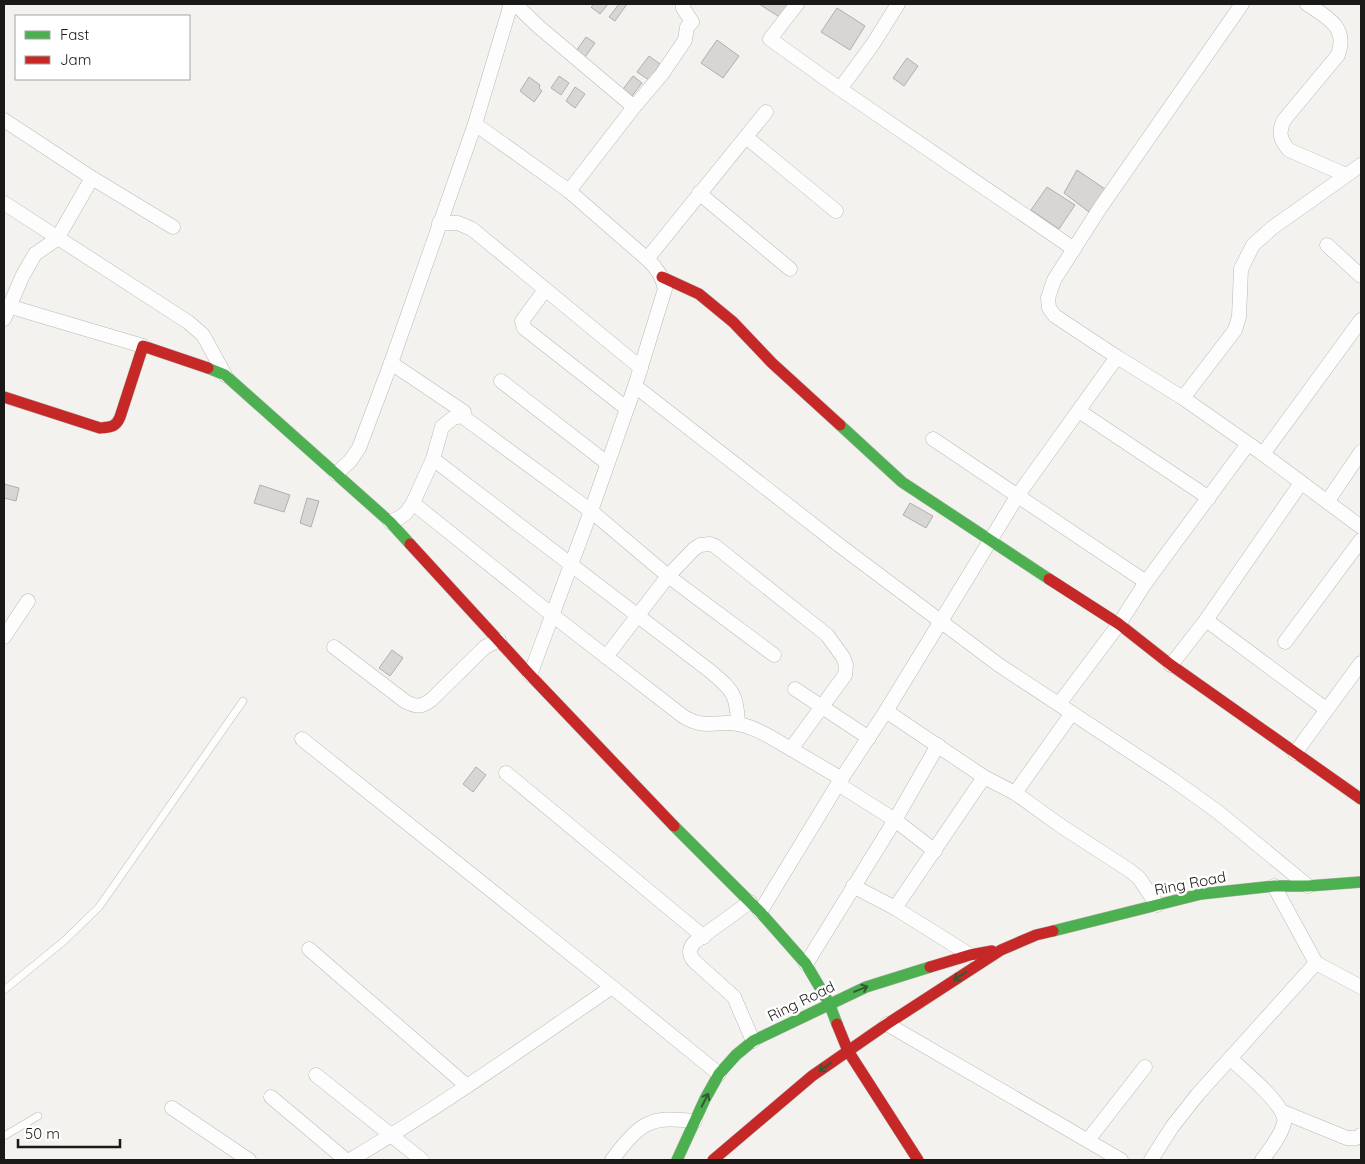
<svg xmlns="http://www.w3.org/2000/svg" width="1365" height="1164" font-family="Quicksand,sans-serif">
  <rect width="100%" height="100%" fill="#f4f2ef"/>
  <g fill="#d8d5d5" stroke="#b1afae">
    <path d="M594,4H608L600,14L591,7Z"/>
    <path d="M619,4H627L615,21L609,17Z"/>
    <path d="M759,4H790L781,18Z"/>
    <path d="M837,8L865,26L850,50L821,32Z"/>
    <path d="M586,37L595,43L583,60L574,54Z"/>
    <path d="M717,40L739,56L723,78L701,63Z"/>
    <path d="M649,56L660,64L649,80L637,72Z"/>
    <path d="M907,58L918,66L904,86L893,78Z"/>
    <path d="M559,76L569,83L561,95L551,88Z"/>
    <path d="M633,76L642,83L632,96L623,89Z"/>
    <path d="M529,77L540,85L539,88L542,91L534,102L520,91Z"/>
    <path d="M575,87L585,94L575,108L566,101Z"/>
    <path d="M1077,170L1105,189L1089,212L1064,193Z"/>
    <path d="M1047,187L1075,205L1059,229L1031,210Z"/>
    <path d="M4,484L19,488L16,501L4,498Z"/>
    <path d="M260,485L290,495L284,512L254,503Z"/>
    <path d="M307,498L319,501L311,527L300,523Z"/>
    <path d="M910,503L933,516L926,528L903,515Z"/>
    <path d="M392,650L403,658L390,676L379,668Z"/>
    <path d="M476,767L486,775L473,792L463,784Z"/>
  </g>
  <g fill="none" stroke-linecap="round" stroke-linejoin="round">
    <defs>
      <g id="lane">
        <path d="M4,990L64,941L99,907L243,701"/>
        <path d="M4,1136L38,1116"/>
      </g>
      <g id="street">
        <path d="M515,4L539,27L634,107"/>
        <path d="M797,4L770,39L840,89L1074,249"/>
        <path d="M1307,4C1328,18 1348,27 1338,55L1284,120C1278,132 1280,140 1289,150L1346,175"/>
        <path d="M840,89L873,44L898,4"/>
        <path d="M4,120L92,178L173,227"/>
        <path d="M475,124L569,191L647,259C657,268 662,276 665,289L635,386L591,511L530,675"/>
        <path d="M746,137L836,211"/>
        <path d="M569,191L634,107L662,74L685,40L687,27L692,22L683,8V4"/>
        <path d="M699,193L790,269"/>
        <path d="M4,203L188,322L203,335L225,375"/>
        <path d="M439,223H458L472,229L641,368"/>
        <path d="M1327,245L1361,276"/>
        <path d="M647,259L766,112"/>
        <path d="M545,290L522,321L524,328L626,408"/>
        <path d="M8,306L143,346"/>
        <path d="M4,319L22,277L35,254L57,239L92,178"/>
        <path d="M1117,357L1055,316L1049,308L1048,298L1054,280L1100,208L1242,4"/>
        <path d="M391,363L464,412"/>
        <path d="M501,381L607,463"/>
        <path d="M635,386L839,545L999,665L1172,779L1218,812L1308,886"/>
        <path d="M1183,398L1235,330L1239,317L1241,269L1253,245L1272,228L1361,165"/>
        <path d="M1079,411L1209,498"/>
        <path d="M933,439L1146,582"/>
        <path d="M1263,454L1361,320"/>
        <path d="M433,459L710,671C732,690 737,693 738,724"/>
        <path d="M336,474L350,461L359,448L391,363L475,124L511,4"/>
        <path d="M1327,502L1361,452"/>
        <path d="M413,503L551,614L684,717C707,730 716,720 738,724C756,727 775,740 791,749"/>
        <path d="M390,522L399,518L406,513L413,503L433,459L442,427L453,418L462,416L591,511L668,576L774,655"/>
        <path d="M1206,620L1326,709"/>
        <path d="M4,637L28,601"/>
        <path d="M1285,642L1361,540"/>
        <path d="M334,647L406,702C417,707 421,707 431,700L485,647L499,640"/>
        <path d="M606,657L668,576L694,549L700,545L710,544L715,546L827,635L843,657L846,665L845,675L791,749L842,779"/>
        <path d="M1171,665L1206,620L1301,483"/>
        <path d="M795,689L869,738"/>
        <path d="M1059,704L1119,624L1146,582L1248,444"/>
        <path d="M886,711L1018,495L1117,357L1183,398L1263,454L1361,527"/>
        <path d="M302,739L612,987"/>
        <path d="M1295,753L1361,663"/>
        <path d="M506,773L704,937"/>
        <path d="M838,784L895,820L935,851"/>
        <path d="M1015,793L1072,713"/>
        <path d="M853,886L895,908L970,955"/>
        <path d="M1274,886L1316,963"/>
        <path d="M750,902L696,941C689,947 688,954 694,961L734,997L753,1041"/>
        <path d="M895,908L984,777"/>
        <path d="M760,912L838,784L886,711L984,777L1015,793L1061,826L1129,870L1139,878L1157,905"/>
        <path d="M309,949L467,1086"/>
        <path d="M806,964L895,820L938,745"/>
        <path d="M887,1024L1121,1160"/>
        <path d="M1230,1058C1242,1070 1288,1106 1284,1123C1281,1136 1270,1149 1262,1160"/>
        <path d="M316,1075L422,1160"/>
        <path d="M271,1097L346,1160"/>
        <path d="M172,1108L249,1160"/>
        <path d="M1283,1112L1347,1138H1357L1361,1135"/>
        <path d="M1088,1140L1145,1067"/>
        <path d="M350,1160C440,1107 526,1046 612,987L719,1074"/>
        <path d="M612,1160C620,1149 635,1129 648,1124C662,1117 680,1120 695,1121"/>
        <path d="M1151,1160L1172,1127L1198,1094L1316,963L1361,987"/>
      </g>
      <g id="fast">
        <path d="M208,368L225,375L390,522L410,544"/>
        <path d="M840,425L902,482L1049,579"/>
        <path d="M674,826L760,912L806,964L829,1003L837,1024"/>
        <path d="M1053,931L1201,894L1274,886H1308L1361,882"/>
        <path d="M677,1160L705,1099L719,1074L736,1055L753,1041L866,987L930,967"/>
      </g>
      <g id="jam">
        <path d="M662,277L699,294L733,322L772,363L840,425"/>
        <path d="M4,397L100,428C111,427 116,427 120,417L143,346L208,368"/>
        <path d="M410,544L530,675L674,826"/>
        <path d="M1049,579L1119,624L1171,665L1361,799"/>
        <path d="M930,967L970,955L992,951"/>
        <path d="M837,1024L848,1051L918,1160"/>
        <path d="M713,1160L812,1076L887,1024L1001,950L1036,935L1053,931"/>
      </g>
    </defs>
    <use href="#lane" stroke="#bbb9b6" stroke-width="8"/>
    <use href="#street" stroke="#bbb9b6" stroke-width="15"/>
    <use href="#fast" stroke="#bbb9b6" stroke-width="12"/>
    <use href="#jam" stroke="#bbb9b6" stroke-width="12"/>
    <use href="#lane" stroke="#fdfdfd" stroke-width="7"/>
    <use href="#street" stroke="#fdfdfd" stroke-width="14"/>
    <use href="#fast" stroke="#4caf50" stroke-width="11"/>
    <use href="#jam" stroke="#c62828" stroke-width="11"/>
  </g>
  <defs><path id="oneway-shaft" d="M-6 0H5M1.5-3L5.5 0L1.5 3" fill="none" stroke-width="1.6" stroke-linecap="round" stroke-linejoin="round" transform="scale(1.25)"/></defs>
  <g stroke="#315c31">
    <use href="#oneway-shaft" transform="translate(960 976) rotate(147)"/>
    <use href="#oneway-shaft" transform="translate(861 989) rotate(-22)"/>
    <use href="#oneway-shaft" transform="translate(825 1067) rotate(144)"/>
    <use href="#oneway-shaft" transform="translate(705 1100) rotate(-63)"/>
  </g>
  <g text-anchor="middle" dominant-baseline="central" stroke-width="5" stroke-linejoin="round" paint-order="stroke">
    <g font-size="15" fill="#1b1917" stroke="#fff">
      <text transform="translate(1190 883) rotate(-11)">Ring Road</text>
      <text transform="translate(801 1001) rotate(-26)">Ring Road</text>
    </g>
  </g>
  <rect width="1365" height="1164" fill="none" stroke="#1b1917" stroke-width="10"/>
  <rect x="15" y="15" width="175" height="65" fill="#ffffff" stroke="#a4a3a2"/>
  <rect x="25" y="31" width="25" height="8" fill="#4caf50" stroke="#a4a3a2"/>
  <text x="60" y="40" font-size="15" fill="#1b1917">Fast</text>
  <rect x="25" y="56" width="25" height="8" fill="#c62828" stroke="#a4a3a2"/>
  <text x="60" y="65" font-size="15" fill="#1b1917">Jam</text>
  <path d="M18 1139v8h102v-8" fill="none" stroke="#1b1917" stroke-width="2.5"/>
  <text x="25" y="1139" font-size="15" fill="#1b1917" stroke="#ffffff" stroke-width="4" paint-order="stroke">50 m</text>
</svg>
